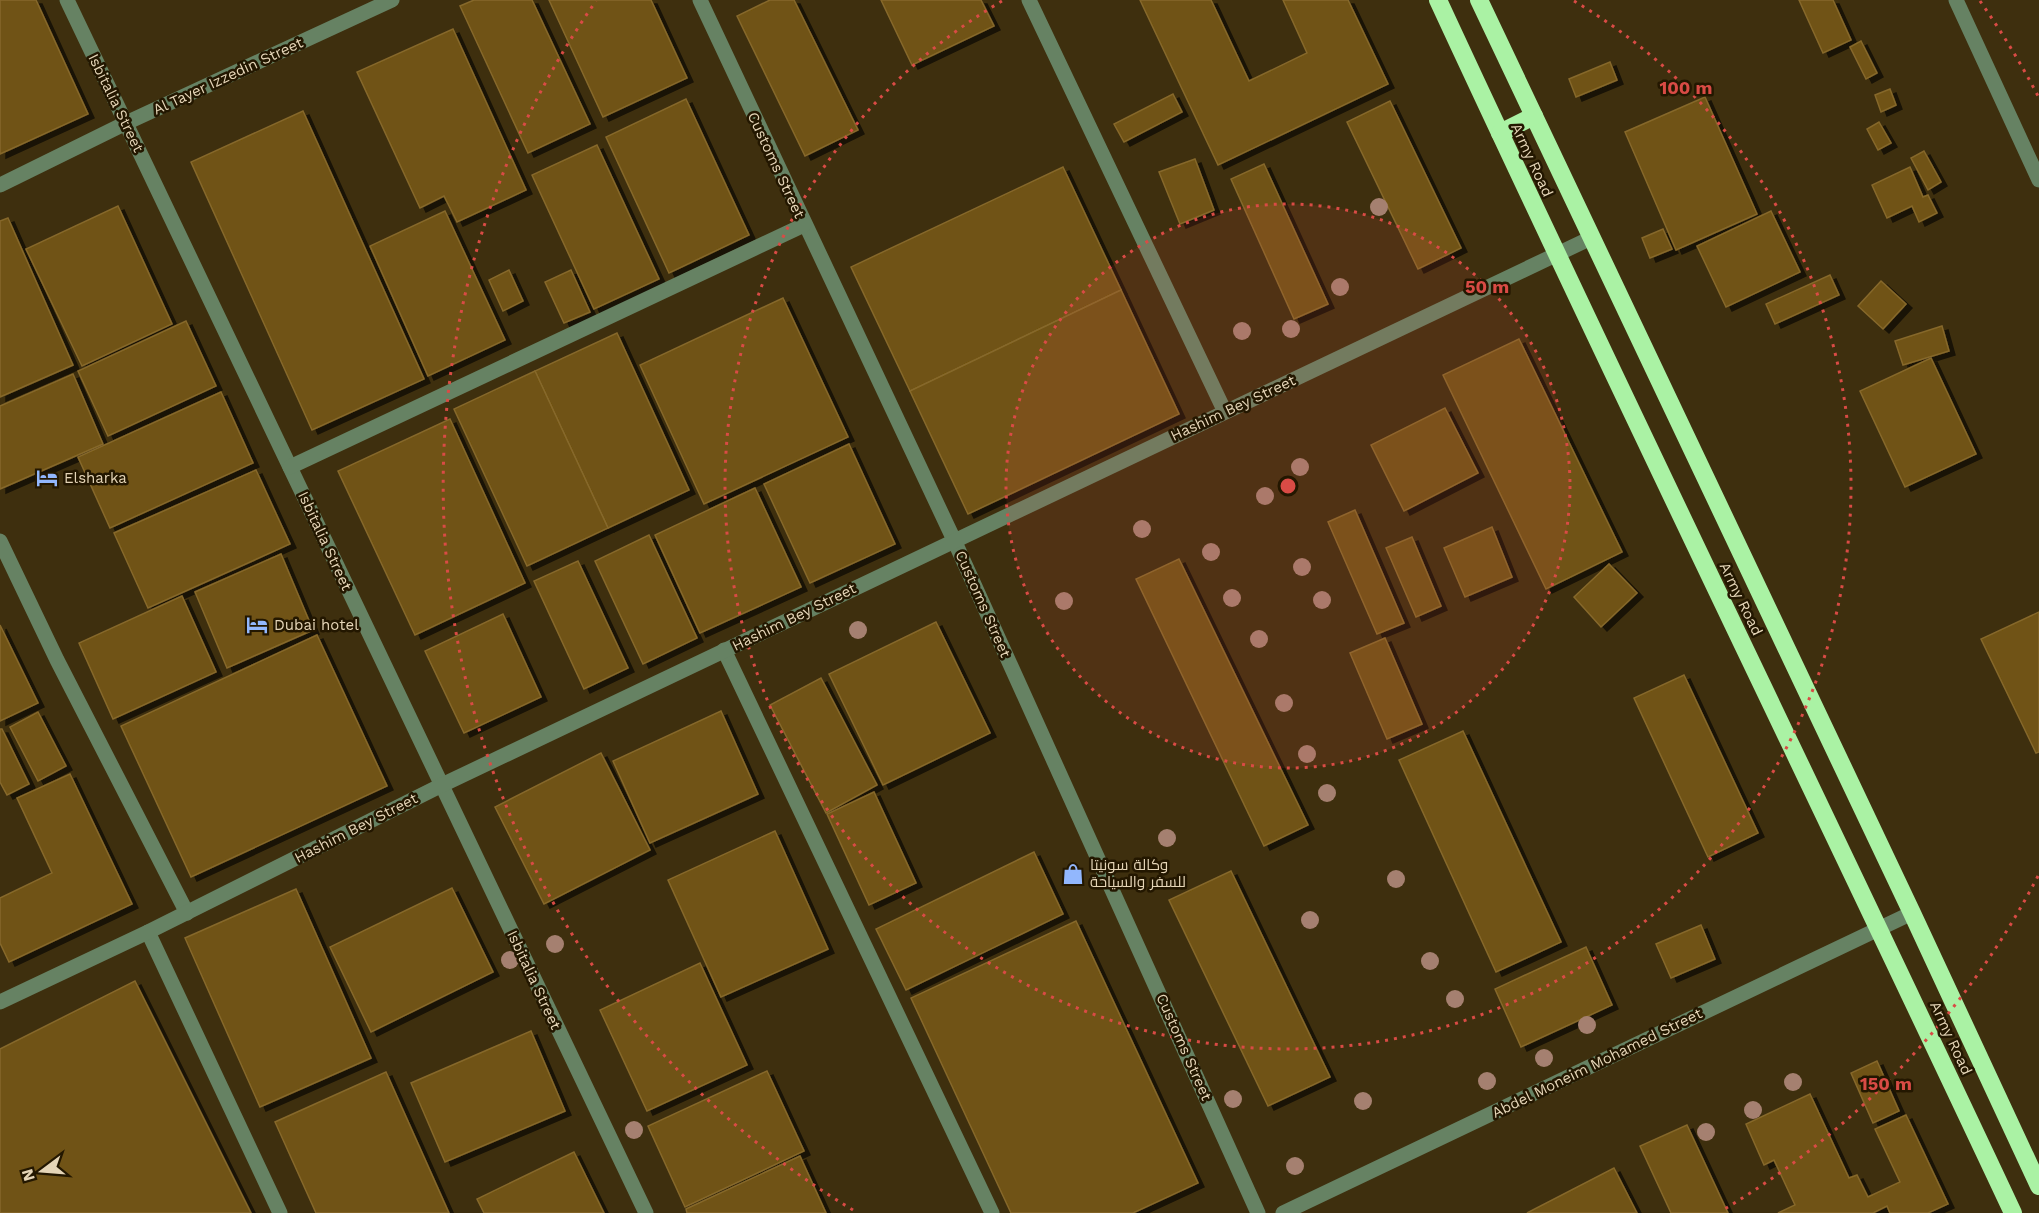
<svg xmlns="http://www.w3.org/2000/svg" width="2039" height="1213" font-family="'Work Sans',Cairo,sans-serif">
  <defs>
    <filter id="shadow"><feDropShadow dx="6" dy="4" stdDeviation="0" flood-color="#0009"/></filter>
  </defs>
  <rect width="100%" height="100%" fill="#3e2f0e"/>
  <g fill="#705312" stroke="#86682c" stroke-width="1.5" filter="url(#shadow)">
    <path d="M0,0H36L88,114L0,154Z"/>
    <path d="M474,0H532L590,124L528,153L460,6Z"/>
    <path d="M549,0H651L687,78L603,117Z"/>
    <path d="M770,0H794L858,130L805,156L737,16Z"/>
    <path d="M881,0H981L994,26L912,65Z"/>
    <path d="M1140,0H1211L1249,81L1307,53L1283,0H1348L1388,84L1218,165Z"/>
    <path d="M1799,0H1833L1851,40L1823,53Z"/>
    <path d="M453,29L526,190L457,222L444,196L420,208L357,72Z"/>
    <path d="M1861,41L1877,73L1866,79L1850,47Z"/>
    <path d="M1610,62L1617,80L1576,97L1569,79Z"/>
    <path d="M1890,89L1896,105L1881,112L1875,95Z"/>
    <path d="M1173,94L1182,112L1124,142L1114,124Z"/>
    <path d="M1705,97L1757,214L1676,250L1625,132Z"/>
    <path d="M686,99L749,235L669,273L606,137Z"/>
    <path d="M1390,101L1461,248L1418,269L1347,122Z"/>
    <path d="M303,111L424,379L312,430L191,162Z"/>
    <path d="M1879,122L1891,143L1878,150L1867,129Z"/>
    <path d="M597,145L659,279L594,309L532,175Z"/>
    <path d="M1924,151L1941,182L1928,190L1911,158Z"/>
    <path d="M1195,159L1214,210L1180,224L1159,172Z"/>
    <path d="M1264,164L1328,304L1294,319L1231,179Z"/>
    <path d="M1063,167L1121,290L910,391L851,267Z"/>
    <path d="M1910,167L1923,197L1928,195L1937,213L1919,222L1912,206L1887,218L1872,185Z"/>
    <path d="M118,206L172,324L82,366L26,249Z"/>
    <path d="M445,211L505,340L428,376L370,246Z"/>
    <path d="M1771,211L1800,272L1726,307L1697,246Z"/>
    <path d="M8,218L73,365L0,397V221Z"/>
    <path d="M1663,229L1672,249L1650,258L1642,238Z"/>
    <path d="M509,270L523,301L503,311L489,280Z"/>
    <path d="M571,270L590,312L564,323L545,282Z"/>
    <path d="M1830,275L1839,295L1775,324L1766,304Z"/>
    <path d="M1881,281L1906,304L1883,329L1858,306Z"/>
    <path d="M1121,290L1179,414L968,514L910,391Z"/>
    <path d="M783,298L848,437L704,504L640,365Z"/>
    <path d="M186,321L216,386L108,436L78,371Z"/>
    <path d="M1942,326L1949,351L1903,365L1895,341Z"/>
    <path d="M617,333L689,490L608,528L535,371Z"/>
    <path d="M1519,339L1622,552L1546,589L1443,375Z"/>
    <path d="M1931,358L1976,454L1905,487L1860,391Z"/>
    <path d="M535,371L608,528L527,566L454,409Z"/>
    <path d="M73,374L103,444L0,489V406Z"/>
    <path d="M221,392L253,463L110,528L78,457Z"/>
    <path d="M1445,408L1478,473L1404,511L1371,445Z"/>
    <path d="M450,419L525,583L415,635L338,471Z"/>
    <path d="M849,444L895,544L810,583L764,484Z"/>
    <path d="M256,470L290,544L148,608L114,533Z"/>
    <path d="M755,488L801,587L700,633L655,535Z"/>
    <path d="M1355,510L1404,623L1377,634L1328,522Z"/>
    <path d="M1492,527L1512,577L1465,597L1444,548Z"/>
    <path d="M649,535L697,638L643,664L595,561Z"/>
    <path d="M1412,537L1441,606L1416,617L1386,548Z"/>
    <path d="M281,554L313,630L227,668L195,592Z"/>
    <path d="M1179,559L1308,825L1264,846L1136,579Z"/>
    <path d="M578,561L628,668L584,689L534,581Z"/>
    <path d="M1609,564L1637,593L1601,627L1574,597Z"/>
    <path d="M182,596L216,672L113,719L79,643Z"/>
    <path d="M2039,612V752L2036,753L1981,639Z"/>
    <path d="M503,614L541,697L464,733L425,651Z"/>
    <path d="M936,622L990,733L883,785L829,674Z"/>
    <path d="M0,625L38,703L0,721Z"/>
    <path d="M317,635L387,786L191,877L121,726Z"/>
    <path d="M1385,638L1422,724L1387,739L1350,653Z"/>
    <path d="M1684,675L1758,833L1708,857L1634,698Z"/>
    <path d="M821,678L877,785L826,813L770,705Z"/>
    <path d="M721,711L758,794L650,843L613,761Z"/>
    <path d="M38,712L66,766L38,781L10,727Z"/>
    <path d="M0,729H2L29,784L7,795L0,782Z"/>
    <path d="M1463,731L1561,942L1496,972L1399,760Z"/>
    <path d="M601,753L650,850L544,904L495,807Z"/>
    <path d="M70,774L132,904L9,962L0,943V898L52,873L17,798Z"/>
    <path d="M874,792L916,883L869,905L827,814Z"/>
    <path d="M775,831L828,949L721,997L668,880Z"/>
    <path d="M1034,852L1063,914L906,990L876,929Z"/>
    <path d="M1231,871L1330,1077L1268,1106L1169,900Z"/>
    <path d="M452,888L493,972L371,1032L330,947Z"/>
    <path d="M296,889L371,1058L260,1107L185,938Z"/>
    <path d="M1076,921L1198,1183L1133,1213H1011L911,998Z"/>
    <path d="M1701,925L1715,959L1671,978L1656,944Z"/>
    <path d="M1586,947L1612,1005L1521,1047L1495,989Z"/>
    <path d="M700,963L747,1065L647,1111L600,1010Z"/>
    <path d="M135,981L251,1213H0V1049Z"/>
    <path d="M531,1031L565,1111L445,1162L411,1083Z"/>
    <path d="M1877,1061L1899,1111L1873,1123L1851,1073Z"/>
    <path d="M767,1071L804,1151L685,1207L648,1126Z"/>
    <path d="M386,1072L449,1213H316L275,1122Z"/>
    <path d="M1810,1094L1849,1178L1857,1175L1868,1197L1900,1182L1875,1129L1906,1115L1948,1204L1928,1213H1890L1887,1206L1873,1213H1778L1795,1205L1774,1160L1764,1165L1746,1124Z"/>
    <path d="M1687,1125L1728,1213H1671L1640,1146Z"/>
    <path d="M574,1152L604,1213H484L477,1199Z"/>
    <path d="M800,1156L826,1213H687L686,1209Z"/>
    <path d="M1614,1168L1637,1213H1527Z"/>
  </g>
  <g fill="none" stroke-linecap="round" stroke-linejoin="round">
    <g stroke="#668263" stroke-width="15">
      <path d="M67,0L646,1213"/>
      <path d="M700,0L954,540L1258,1213"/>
      <path d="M1029,0L1225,412"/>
      <path d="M1956,0L2039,180"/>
      <path d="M0,185L126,123L392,0"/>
      <path d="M290,467L804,225"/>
      <path d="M0,541L57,660L187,913"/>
      <path d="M724,650L992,1213"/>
      <path d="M148,932L280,1213"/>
      <path d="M0,1002L148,932L442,785L1591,238"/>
      <path d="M1283,1213L1912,913"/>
    </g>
    <g stroke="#aaf2a4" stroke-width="18">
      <path d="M1438,0C1626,406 1823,808 2013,1213"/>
      <path d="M1479,0L1912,913L2039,1186"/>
      <path d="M1500,133L1534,116"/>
    </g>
  </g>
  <g fill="#a58070">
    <circle cx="1379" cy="207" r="9"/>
    <circle cx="1340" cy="287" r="9"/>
    <circle cx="1291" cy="329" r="9"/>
    <circle cx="1242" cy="331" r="9"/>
    <circle cx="1300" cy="467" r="9"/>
    <circle cx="1265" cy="496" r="9"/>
    <circle cx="1142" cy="529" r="9"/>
    <circle cx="1211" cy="552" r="9"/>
    <circle cx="1302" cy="567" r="9"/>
    <circle cx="1232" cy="598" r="9"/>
    <circle cx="1322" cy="600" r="9"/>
    <circle cx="1064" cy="601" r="9"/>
    <circle cx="858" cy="630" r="9"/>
    <circle cx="1259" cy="639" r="9"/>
    <circle cx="1284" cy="703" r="9"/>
    <circle cx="1307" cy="754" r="9"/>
    <circle cx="1327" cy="793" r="9"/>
    <circle cx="1167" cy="838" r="9"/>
    <circle cx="1396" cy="879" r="9"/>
    <circle cx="1310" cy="920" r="9"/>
    <circle cx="555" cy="944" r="9"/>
    <circle cx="510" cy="960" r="9"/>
    <circle cx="1430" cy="961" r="9"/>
    <circle cx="1455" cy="999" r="9"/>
    <circle cx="1587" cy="1025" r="9"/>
    <circle cx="1544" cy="1058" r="9"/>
    <circle cx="1487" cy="1081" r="9"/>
    <circle cx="1793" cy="1082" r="9"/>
    <circle cx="1233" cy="1099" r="9"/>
    <circle cx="1363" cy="1101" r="9"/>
    <circle cx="1753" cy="1110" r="9"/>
    <circle cx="634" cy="1130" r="9"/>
    <circle cx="1706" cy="1132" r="9"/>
    <circle cx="1295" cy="1166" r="9"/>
  </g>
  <circle cx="1288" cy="486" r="282" fill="#d94b45" fill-opacity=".12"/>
  <g fill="none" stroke="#d94b45" stroke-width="3" stroke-dasharray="3 6">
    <circle cx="1288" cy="486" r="282"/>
    <path d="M1574 1A563 563 0 1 1 1002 1"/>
    <path d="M2038 876A845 845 0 0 1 1723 1210M853 1210A845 845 0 0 1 596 1M1980 1A845 845 0 0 1 2038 96"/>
  </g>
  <defs>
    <symbol id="hotel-bare" viewBox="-9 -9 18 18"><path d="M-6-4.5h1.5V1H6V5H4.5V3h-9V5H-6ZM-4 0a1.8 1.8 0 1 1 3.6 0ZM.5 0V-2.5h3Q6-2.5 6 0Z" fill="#92b7fd" stroke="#231700" stroke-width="2.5" paint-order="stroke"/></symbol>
    <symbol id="shop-bare" viewBox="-9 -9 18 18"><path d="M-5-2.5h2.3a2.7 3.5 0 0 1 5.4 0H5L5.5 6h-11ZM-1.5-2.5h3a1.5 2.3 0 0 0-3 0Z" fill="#92b7fd" stroke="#231700" stroke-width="2.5" paint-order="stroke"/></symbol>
  </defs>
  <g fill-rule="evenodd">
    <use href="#hotel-bare" x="32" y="463" width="30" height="30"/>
    <use href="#hotel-bare" x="242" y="610" width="30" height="30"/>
    <use href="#shop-bare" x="1058" y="859" width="30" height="30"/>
  </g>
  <g text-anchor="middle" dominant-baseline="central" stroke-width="5" stroke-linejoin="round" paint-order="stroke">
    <g font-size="15" fill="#e5d5b7" stroke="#231700">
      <text transform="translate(228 76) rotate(-25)">Al Tayer Izzedin Street</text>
      <text transform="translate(116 103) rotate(64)">Isbitalia Street</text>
      <text transform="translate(1532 160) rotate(65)">Army Road</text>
      <text transform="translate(776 165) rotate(65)">Customs Street</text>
      <text transform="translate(1233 408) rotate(-25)">Hashim Bey Street</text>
      <text transform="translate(325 541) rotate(65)">Isbitalia Street</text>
      <text transform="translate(1741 599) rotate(64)">Army Road</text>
      <text transform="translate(983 604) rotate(66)">Customs Street</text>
      <text transform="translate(794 617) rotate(-26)">Hashim Bey Street</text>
      <text transform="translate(356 828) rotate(-27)">Hashim Bey Street</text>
      <text transform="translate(534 980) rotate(65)">Isbitalia Street</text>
      <text transform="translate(1951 1038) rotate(65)">Army Road</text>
      <text transform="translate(1184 1047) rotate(66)">Customs Street</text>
      <text transform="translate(1597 1063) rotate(-26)">Abdel Moneim Mohamed Street</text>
    </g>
    <g font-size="15" fill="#e5d5b7" stroke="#231700" text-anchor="start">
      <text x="64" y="478">Elsharka</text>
      <text x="274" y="625">Dubai hotel</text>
      <text x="1090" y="865">وكالة سونيتا<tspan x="1090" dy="17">للسفر والسياحة</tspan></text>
    </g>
  </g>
  <circle cx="1288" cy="486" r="9" fill="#d94b45" stroke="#231700" stroke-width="3"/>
  <g font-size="18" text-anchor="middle" font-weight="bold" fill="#d94b45" stroke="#231700" stroke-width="5" stroke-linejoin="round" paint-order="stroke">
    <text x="1686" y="94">100 m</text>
    <text x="1487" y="293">50 m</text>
    <text x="1886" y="1090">150 m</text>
  </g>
  <g transform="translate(42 1171) rotate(254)" stroke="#231700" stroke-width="4.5" paint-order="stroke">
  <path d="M0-4.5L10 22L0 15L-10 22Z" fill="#e5d5b7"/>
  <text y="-9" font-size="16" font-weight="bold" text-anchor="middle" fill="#e5d5b7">N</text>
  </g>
</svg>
